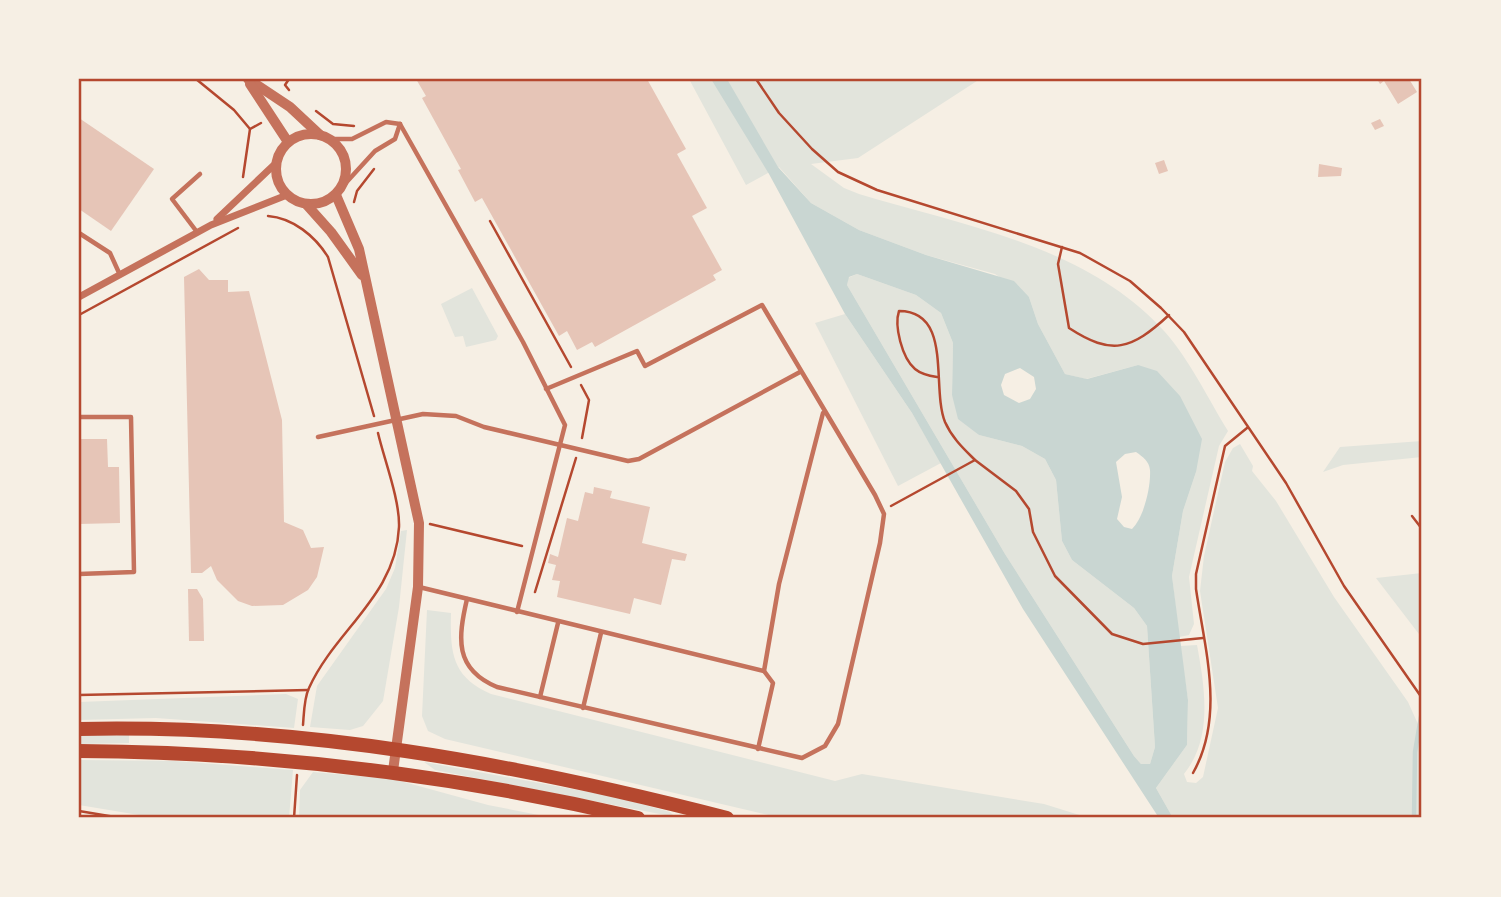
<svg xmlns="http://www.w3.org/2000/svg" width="1501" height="897" font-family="Commissioner,sans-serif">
  <rect width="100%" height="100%" fill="#f6efe4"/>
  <g fill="#e2e4dc">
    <path d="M689,79H980L858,158L811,164L844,188L859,194C965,226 1088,246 1165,332C1189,359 1209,400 1228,431L1219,446L1189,577L1194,624L1189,635L1179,637L1172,576L1183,511L1196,472L1138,365L1086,379L1065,374L1038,324L1029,297L995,274L926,255L859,230L811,203L779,167L746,185Z"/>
    <path d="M857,274L916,295L941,313L953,343L952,395L979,435L1022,446L1045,459L1056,480L1062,541L1072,560L1134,608L1147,626L1155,747L1150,764H1141L1134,756L1005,554L847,285L848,278Z"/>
    <path d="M472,288L498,336L496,340L466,347L463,336L455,337L441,304Z"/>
    <path d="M845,314L912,413L941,463L898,486L815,323Z"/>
    <path d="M1422,441V457L1343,465L1323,472L1340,447Z"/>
    <path d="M1240,444L1253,466L1252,471L1276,501L1334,597L1408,702L1422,733V818H1173L1156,788L1187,745L1188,700L1180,646L1197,645C1205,688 1213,738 1184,774L1187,782L1196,783L1203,777L1218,708L1200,591L1204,556L1225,462L1233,448Z"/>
    <path d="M407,530L399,607L383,701L363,726L350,730L310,727L317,686L386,589L395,568L401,531Z"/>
    <path d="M1422,573V638L1376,578Z"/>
    <path d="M427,610L451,613C450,653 452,677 491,694L835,781L862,774L1044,804L1089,818H781L445,739L428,731L422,716Z"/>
    <path d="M286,694L298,699L294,728L156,718L79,720V702Z"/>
    <path d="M129,734V743L79,744V735Z"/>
    <path d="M79,760L175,761L293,770L289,818H157L79,805Z"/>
    <path d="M424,762L616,797L670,812L675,817L435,770Z"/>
    <path d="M313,772L393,779L488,805L554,818H299L300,790Z"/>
  </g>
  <path fill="#c9d6d2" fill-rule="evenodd" d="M711,79H727L778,167L811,203L859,230L926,255L1014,281L1029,297L1038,324L1065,374L1087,379L1138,365L1157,371L1180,396L1202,439L1196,472L1183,511L1172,576L1188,700L1187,745L1156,788L1173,818H1159L1023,609L912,413L845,314L769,174ZM857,274L916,295L941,313L953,343L952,395L958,419L979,435L1022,446L1045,459L1056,480L1062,541L1072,560L1134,608L1147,626L1155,747L1150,764H1141L1134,756L1005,554L847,285L849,277ZM1020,368L1034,377L1036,389L1030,399L1019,403L1004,395L1001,385L1005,374ZM1136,452C1143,457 1149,461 1150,470C1151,487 1144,517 1132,529L1124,527L1117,519L1122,497L1116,462L1125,454Z"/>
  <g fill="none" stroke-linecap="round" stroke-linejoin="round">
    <path stroke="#c9d6d2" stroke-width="4.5" d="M1414,818L1415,752L1422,711"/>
  </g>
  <g fill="#e6c5b7">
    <path d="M416,79H647L686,149L677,154L707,208L692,216L722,270L713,275L716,280L595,347L592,342L577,350L567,331L559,336L482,198L475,202L458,170L461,169L422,98L426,96Z"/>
    <path d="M1377,79H1409L1417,92L1398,104L1384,81L1380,84Z"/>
    <path d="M79,118L154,169L111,231L79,209Z"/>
    <path d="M1380,119L1384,126L1375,130L1371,123Z"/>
    <path d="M1164,160L1168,171L1159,174L1155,163Z"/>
    <path d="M1319,164L1342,168L1341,176L1318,177Z"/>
    <path d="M199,269L209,280H228V292L249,291L282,420L284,522L303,530L311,548L324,547L317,577L308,590L283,605L252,606L238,601L217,580L211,566L202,573H191L184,277Z"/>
    <path d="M79,439H107L108,467H119L120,523L79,524Z"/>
    <path d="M594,487L612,491L610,498L650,507L642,543L687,554L685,561L672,559L661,605L634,598L630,614L557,597L560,581L552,580L556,565L548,563L550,554L558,557L567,518L578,521L585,492L593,494Z"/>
    <path d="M188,589H197L203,599L204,641H189Z"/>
  </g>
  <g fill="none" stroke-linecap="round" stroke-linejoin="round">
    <g stroke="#b5482f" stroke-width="2.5">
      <path d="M196,79L234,110L250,129L243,177"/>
      <path d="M756,79L779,113L812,149L838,172L877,190L1080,253L1130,281L1161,308L1184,332L1286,483L1344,586L1422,698"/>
      <path d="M289,90L285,85L289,79"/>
      <path d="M316,111L333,124L354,126"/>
      <path d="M250,129L261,123"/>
      <path d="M354,202L357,191L374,169"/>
      <path d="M268,216C293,218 315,236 328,257L374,416"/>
      <path d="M490,221L571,367"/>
      <path d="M1062,247L1058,264L1069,328C1112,356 1131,350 1169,315"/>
      <path d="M79,315L238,228"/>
      <path d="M937,377C930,376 921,374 915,369C902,358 894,326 899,311C953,311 931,387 945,422C952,438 964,449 975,460"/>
      <path d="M581,385L589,400L582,438"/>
      <path d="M891,506L975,460L1016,491L1029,509L1033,532L1055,576L1112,634L1143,644L1203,638"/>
      <path d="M1412,516L1422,529"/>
      <path d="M430,524L522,546"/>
      <path d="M535,592L576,458"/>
      <path d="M79,695L308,690"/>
      <path d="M303,725C304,713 304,698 309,688C335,630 396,596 399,527C400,500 384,459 378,433"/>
      <path d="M1193,773C1225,716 1205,650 1196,589V574L1225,446L1247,428"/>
      <path d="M79,811L121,818"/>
      <path d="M294,818L297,775"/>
    </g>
    <g stroke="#c5725c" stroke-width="4.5">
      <path d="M400,124L523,342L565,425L517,612"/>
      <path d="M330,139H352L386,122L400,124"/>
      <path d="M343,186L375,151L395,139L400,124"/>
      <path d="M197,232L172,199L200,174"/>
      <path d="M79,233L110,253L120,275"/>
      <path d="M79,417H131L134,572L79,574"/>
      <path d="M318,437L423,414L456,416L484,427L628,461L639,459L800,372"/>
      <path d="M419,587L764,671"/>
      <path d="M467,599C458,638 454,669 497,687L802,758L825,746L838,724L880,543L884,514L875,495L762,305L645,366L637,351L546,389"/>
      <path d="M540,697L558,623"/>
      <path d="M583,708L601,633"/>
      <path d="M758,749L773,683L764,671L779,584L823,413"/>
    </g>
    <g stroke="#c5725c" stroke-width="7">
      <path d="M217,219L276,163"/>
      <path d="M79,297L211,225L287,195"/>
    </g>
    <g stroke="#c5725c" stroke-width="10">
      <path d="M248,79L290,107L320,135"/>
      <path d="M250,84L288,142"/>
      <circle cx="311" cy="169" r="35"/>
      <path d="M336,195L359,249L419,523L418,587L393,771"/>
      <path d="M306,204L331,232L362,275"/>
    </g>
    <g stroke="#b5482f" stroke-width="14">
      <path d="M79,729C299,724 514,763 727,818"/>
      <path d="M79,751C268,752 454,775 638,818"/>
    </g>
  </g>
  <rect width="1501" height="897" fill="none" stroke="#f6efe4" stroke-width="161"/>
  <rect x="80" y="80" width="1340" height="736" fill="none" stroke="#b5482f" stroke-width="2.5"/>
</svg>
